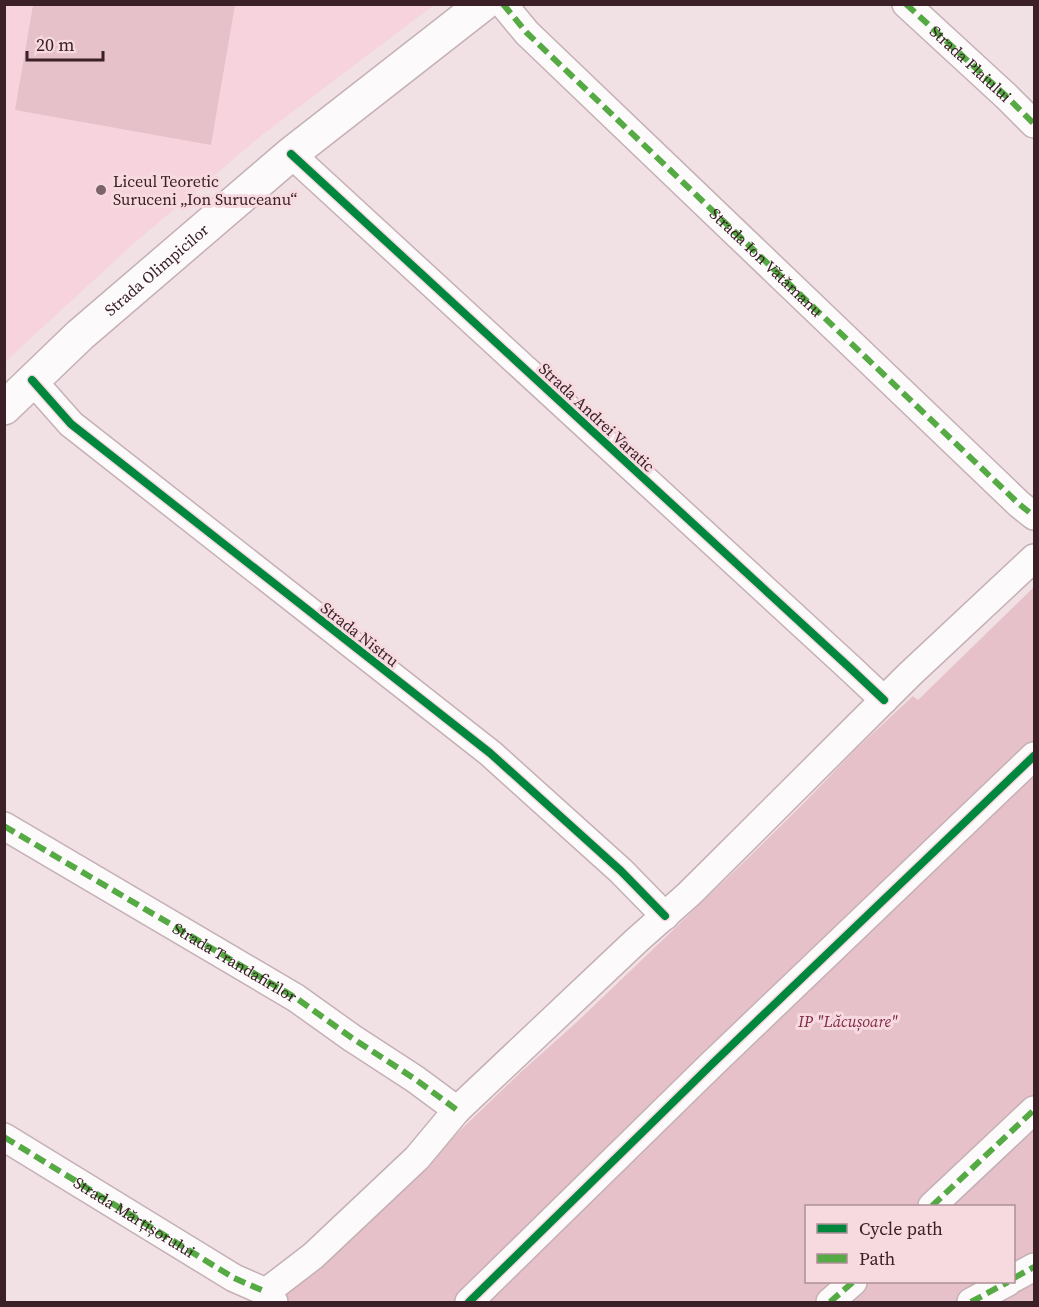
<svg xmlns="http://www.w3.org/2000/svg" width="1039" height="1307" font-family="'Source Serif 4',serif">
  <rect width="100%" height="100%" fill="#f1e0e4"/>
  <path fill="#f7d4dd" d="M5,5H434L262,135L133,244L5,362Z"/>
  <g fill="#e7c1ca" fill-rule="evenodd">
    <path d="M33,5H235L211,145L15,110Z"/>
    <path d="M1034,587V1302H278L287,1289L345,1241L521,1072L578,1021L745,861L804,803L856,749L913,696L918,700ZM806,1206H1014V1282H806Z"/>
  </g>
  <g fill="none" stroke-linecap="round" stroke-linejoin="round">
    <defs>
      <g id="minor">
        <path d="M503,4L527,33L1019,504L1034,516"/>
        <path d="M906,4L1006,96L1034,124"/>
        <path d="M291,154L850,668L884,700"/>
        <path d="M32,380L71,424L490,753L621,871L665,916"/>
        <path id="s1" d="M4,826L296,998L352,1038L415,1079L457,1110"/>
        <path d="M4,1137L234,1278L266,1292L274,1302"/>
        <path d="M932,1206L1034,1110"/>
        <path d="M1014,1278L1034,1267"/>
        <path d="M266,1292L313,1256L417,1158L457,1110L636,941L689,894L910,674L1034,558"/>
        <path d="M469,1302L711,1065L1034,756"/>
        <path d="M830,1302L853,1282"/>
        <path d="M971,1302L1008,1282"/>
      </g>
      <g id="major">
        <path id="s2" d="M4,408L80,335L291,154L483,4"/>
      </g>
    </defs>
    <use href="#minor" stroke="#c4b0b5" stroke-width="30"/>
    <use href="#major" stroke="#c4b0b5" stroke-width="36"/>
    <use href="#minor" stroke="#fdfafb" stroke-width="27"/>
    <use href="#major" stroke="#fdfafb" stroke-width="33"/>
    <g stroke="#5a4" stroke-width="6" stroke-dasharray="12 6" stroke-linecap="butt">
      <path id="s3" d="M503,4L527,33L1019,504L1034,516"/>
      <path id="s4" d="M906,4L1006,96L1034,124"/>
      <path d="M4,826L296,998L352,1038L415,1079L457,1110"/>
      <path id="s5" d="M4,1137L234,1278L266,1292"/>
      <path d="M932,1206L1034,1110"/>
      <path d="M1014,1278L1034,1267"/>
      <path d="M830,1302L853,1282"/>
      <path d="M971,1302L1008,1282"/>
    </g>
    <defs>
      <g id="cycleway">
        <path d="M291,154L850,668L884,700"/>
        <path d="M32,380L71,424L490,753L621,871L665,916"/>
        <path d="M469,1302L711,1065L1034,756"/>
      </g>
    </defs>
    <use href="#cycleway" stroke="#f7dae0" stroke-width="11"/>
    <use href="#cycleway" stroke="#00873e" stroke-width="8"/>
  </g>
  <circle fill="#7b6369" stroke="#f7dae0" stroke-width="2" cx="101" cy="190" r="6"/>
  <g text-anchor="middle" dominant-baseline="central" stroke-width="6" stroke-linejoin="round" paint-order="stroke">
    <g font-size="16" fill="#3b2027" stroke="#f7dae0">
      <text stroke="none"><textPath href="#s4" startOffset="88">Strada Plaiului</textPath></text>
      <text stroke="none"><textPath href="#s3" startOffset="369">Strada Ion Vătămanu</textPath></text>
      <text stroke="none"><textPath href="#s2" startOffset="206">Strada Olimpicilor</textPath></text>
      <text transform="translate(597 417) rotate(43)">Strada Andrei Varatic</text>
      <text transform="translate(360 634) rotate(38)">Strada Nistru</text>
      <text stroke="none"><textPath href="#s1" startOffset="268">Strada Trandafirilor</textPath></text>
      <text stroke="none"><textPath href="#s5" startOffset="153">Strada Mărțișorului</textPath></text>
    </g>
    <g font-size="16" fill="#3b2027" stroke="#f7dae0" text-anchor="start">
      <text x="113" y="181">Liceul Teoretic<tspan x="113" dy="18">Suruceni „Ion Suruceanu“</tspan></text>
    </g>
    <g font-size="16" font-style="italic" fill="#802948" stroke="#f7dae0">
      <text x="848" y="1021">IP "Lăcușoare"</text>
    </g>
  </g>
  <rect width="1039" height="1307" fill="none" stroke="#3b2027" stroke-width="12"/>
  <rect x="805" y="1205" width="210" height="78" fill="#f7dae0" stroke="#ac9096" stroke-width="1.5"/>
  <rect x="817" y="1224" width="30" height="9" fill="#00873e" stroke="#ac9096" stroke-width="1.5"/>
  <text x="859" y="1235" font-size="18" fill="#3b2027">Cycle path</text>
  <rect x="817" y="1254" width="30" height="9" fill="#55aa44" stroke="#ac9096" stroke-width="1.5"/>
  <text x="859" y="1265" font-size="18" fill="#3b2027">Path</text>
  <path d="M27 51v9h76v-9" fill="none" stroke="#3b2027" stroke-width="3"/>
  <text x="36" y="51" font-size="18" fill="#3b2027" stroke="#f7dae0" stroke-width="4.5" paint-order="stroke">20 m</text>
</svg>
